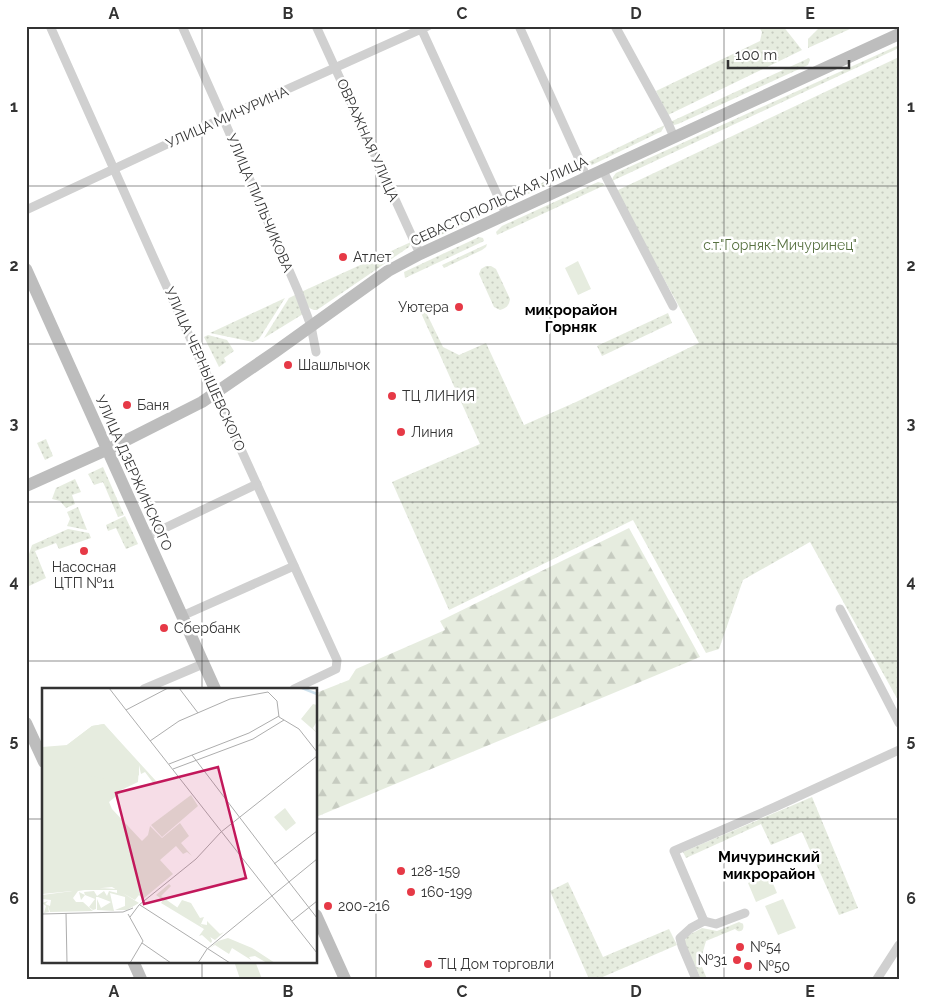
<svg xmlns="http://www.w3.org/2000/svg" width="925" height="1005" font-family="Raleway,sans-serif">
  <defs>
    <pattern id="grass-dots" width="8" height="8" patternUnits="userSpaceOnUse" patternTransform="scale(1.25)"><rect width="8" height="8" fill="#e6ecdf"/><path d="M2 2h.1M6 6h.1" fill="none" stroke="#c6cbc0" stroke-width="1.8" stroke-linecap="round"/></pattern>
    <pattern id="forest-firs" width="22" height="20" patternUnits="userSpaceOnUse" patternTransform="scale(1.25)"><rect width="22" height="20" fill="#e6ecdf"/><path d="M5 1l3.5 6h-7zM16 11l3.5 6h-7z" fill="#c6cbc0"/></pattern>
  </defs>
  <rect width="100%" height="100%" fill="#fff"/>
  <g fill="url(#grass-dots)">
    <path d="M758,26H783L802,50L668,115L656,91L760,41L762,32Z"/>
    <path d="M821,26H847L850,29L808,48V39Z"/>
    <path d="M899,45V48L612,181L613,177L616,173Z"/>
    <path d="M899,57V702L810,542L743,580L719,649L706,653L633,520L449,610L392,482L480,444L417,304L421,302L443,347L459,355L486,343L524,425L576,402L699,343L616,191Z"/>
    <path d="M809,58L810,60L808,65L678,124L674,125L670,122Z"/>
    <path d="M665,125L661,132L658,133L592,165L588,166L584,164Z"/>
    <path d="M578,166L577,171L507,204L503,201Z"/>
    <path d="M598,182L602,183L605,185L497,235L496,232L502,226Z"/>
    <path d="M497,203V208L494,210L426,242L418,239Z"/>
    <path d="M479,237L483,238L484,241L405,278L404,272Z"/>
    <path d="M411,242L409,247L317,310C307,311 305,300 301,292Z"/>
    <path d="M487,244L486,247L482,250L444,268L442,265Z"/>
    <path d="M486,266H491L496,269L510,299C509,306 506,308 500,310L494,307L479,274L481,269Z"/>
    <path d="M295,295L303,314L264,338L289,298Z"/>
    <path d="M285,298L259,339L253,342L210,333Z"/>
    <path d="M668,313L672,323L602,356L597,346Z"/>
    <path d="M208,335L227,340L234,351L224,358L226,362L219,367L204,337Z"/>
    <path d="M46,439L53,456L45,460L37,443Z"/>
    <path d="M103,467L124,515L118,517L103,482L94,485L88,474Z"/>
    <path d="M75,479L81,492L72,495L75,504L66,508L60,501L52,499L56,488Z"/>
    <path d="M78,507L87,530L67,526L70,519L67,512Z"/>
    <path d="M125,516L138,544L126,549L116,528L108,531L106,525Z"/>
    <path d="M68,529L89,533L91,538L59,549L56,543L35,551L46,578L27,587L26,563L32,545Z"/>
    <path d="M812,797L858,908L839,915L802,832L771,845L761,824L686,858L683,852Z"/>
    <path d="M568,882L603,957L669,929L677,945L598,979H589L550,891Z"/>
    <path d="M739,922L743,924C745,930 740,934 735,929L706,941L700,962L707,979H701L685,944V940L687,936L702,928L717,931Z"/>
  </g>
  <path fill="url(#forest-firs)" d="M629,528L700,657L316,817V693L349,680L356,669L445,630L440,621Z"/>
  <g fill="#e6ecdf">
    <path d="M578,261L591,289L578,295L565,268Z"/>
    <path d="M769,874L777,893L756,902L748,883Z"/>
    <path d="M783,899L796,928L778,935L765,906Z"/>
    <path d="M241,961H255L262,979H240L235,964Z"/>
  </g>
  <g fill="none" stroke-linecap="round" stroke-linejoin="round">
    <g stroke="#d0d0d0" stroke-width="9">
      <path d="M50,26C144,238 240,450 337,660L336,669L294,689"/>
      <path d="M182,26L223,118L298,291L311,326L316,352"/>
      <path d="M316,26L420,254"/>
      <path d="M420,26L506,214"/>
      <path d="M519,26L580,161L586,177"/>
      <path d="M615,26L667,121L674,137"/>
      <path d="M602,169L673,306"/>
      <path d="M26,210L223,118L428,26"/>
      <path d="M146,537L257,484"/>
      <path d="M840,609L899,723"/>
      <path d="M182,616L294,566"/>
      <path d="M144,689L203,664"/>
      <path d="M704,921L716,924L745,913"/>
      <path d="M696,979L682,946L680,938L691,928L704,921L674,851L775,807L899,750"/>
      <path d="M877,979L899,945"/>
    </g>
    <g stroke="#bdbdbd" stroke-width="12">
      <path d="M26,269L215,689"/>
      <path d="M26,486L115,446L202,402L275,352L388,271L420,254L899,34"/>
      <path d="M26,723L44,762"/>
      <path d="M316,915L345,979"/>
      <path d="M133,961L141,979"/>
    </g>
  </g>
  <path fill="none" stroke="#333" stroke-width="1" stroke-opacity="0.55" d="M202,26V689M376,26V979M550,26V979M724,26V979M26,186H899M26,344H899M26,502H899M26,661H899M26,819H44M316,819H899M202,961V979"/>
  <g fill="#e63946" stroke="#fff" stroke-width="2">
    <circle cx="343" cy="257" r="5"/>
    <circle cx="459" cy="307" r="5"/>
    <circle cx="288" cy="365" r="5"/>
    <circle cx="392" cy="396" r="5"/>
    <circle cx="127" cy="405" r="5"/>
    <circle cx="401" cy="432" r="5"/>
    <circle cx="84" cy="551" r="5"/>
    <circle cx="164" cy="628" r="5"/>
    <circle cx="401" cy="871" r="5"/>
    <circle cx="411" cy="892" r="5"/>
    <circle cx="328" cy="906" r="5"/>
    <circle cx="740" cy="947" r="5"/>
    <circle cx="737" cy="960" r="5"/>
    <circle cx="428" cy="964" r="5"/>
    <circle cx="748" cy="966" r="5"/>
  </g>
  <g text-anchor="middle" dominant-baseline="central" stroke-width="5" stroke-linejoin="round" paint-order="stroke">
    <g font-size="14" fill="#333" stroke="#fff">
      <text transform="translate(227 117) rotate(-24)">УЛИЦА МИЧУРИНА</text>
      <text transform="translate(368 140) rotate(66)">ОВРАЖНАЯ УЛИЦА</text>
      <text transform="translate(499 201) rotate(-25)">СЕВАСТОПОЛЬСКАЯ УЛИЦА</text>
      <text transform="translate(260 203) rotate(67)">УЛИЦА ПИЛЬЧИКОВА</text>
      <text transform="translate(205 369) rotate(66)">УЛИЦА ЧЕРНЫШЕВСКОГО</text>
      <text transform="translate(134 473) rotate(66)">УЛИЦА ДЗЕРЖИНСКОГО</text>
    </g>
    <g font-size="14" fill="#56703f" stroke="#fff">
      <text x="780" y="245">с.т."Горняк-Мичуринец"</text>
    </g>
    <g font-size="14" fill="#333" stroke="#fff" text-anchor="start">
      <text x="353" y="257">Атлет</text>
      <text x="449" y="307" text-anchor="end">Уютера</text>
      <text x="298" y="365">Шашлычок</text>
      <text x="402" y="396">ТЦ ЛИНИЯ</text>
      <text x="137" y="405">Баня</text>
      <text x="411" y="432">Линия</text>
      <text x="84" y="567" text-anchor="middle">Насосная<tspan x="84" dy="16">ЦТП №11</tspan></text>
      <text x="174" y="628">Сбербанк</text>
      <text x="411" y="871">128-159</text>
      <text x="421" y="892">160-199</text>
      <text x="338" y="906">200-216</text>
      <text x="750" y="947">№54</text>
      <text x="727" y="960" text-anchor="end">№31</text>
      <text x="438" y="964">ТЦ Дом торговли</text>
      <text x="758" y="966">№50</text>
    </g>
    <g font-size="15" font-weight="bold" fill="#000" stroke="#fff">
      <text x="571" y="310">микрорайон<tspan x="571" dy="17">Горняк</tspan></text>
      <text x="769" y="857">Мичуринский<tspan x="769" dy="17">микрорайон</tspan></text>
    </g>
  </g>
  <g transform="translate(42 688)">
    <rect width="275" height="275" fill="#fff"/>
    <path d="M62,36L114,93L112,96L103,84L99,86L97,77L96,94L77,103L78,105L67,114L70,121L100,153L106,147L108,138L120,150L138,135L147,148L139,155L150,168L145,164L141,166L134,158L118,172L131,186L101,211L97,207L93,212L70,199L0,206V59L25,57L50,38ZM127,196L129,198L119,208L156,234L167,246L170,253L169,255L160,247L157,248L162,241L119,215L121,212L114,207ZM59,200L74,201L97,215L85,222H73L83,218V209L68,205L72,223L55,222V211L59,220L69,214L56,209H54V221L51,222L47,219L53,211L43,207L39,212L37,204L43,207L42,204L52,203L55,208L62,203L65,208L67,203L75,205V202H43L36,203L31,210L34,214H41L51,223L8,224L6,218L7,224L2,225L4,218L0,215L6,213L3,216L8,218L9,212L0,211V207L46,201ZM186,250L210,260L233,275H225L213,268L207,269L209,272L190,260L187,266L173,257L168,260L176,253Z" fill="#e6ecdf"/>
    <path d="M271,16L275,17V33L271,40L275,45L259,31ZM149,107L156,118L120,149L109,137ZM140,212L149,215L158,230L162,229L159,236L165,237V233L178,246L182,244L173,252L168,249L159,237L135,220Z" fill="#e6ecdf"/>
    <path d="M62,36L97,76V87L87,95L48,88L31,79L25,57L50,38ZM243,120L254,135L244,143L232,129Z" fill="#e6ecdf"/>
    <path fill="none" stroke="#cfe2ee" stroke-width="2.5" d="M260,0L275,6"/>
    <path fill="none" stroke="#adadad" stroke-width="1" d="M67,0L84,22M126,0L84,22L230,208M137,0L156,25M108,53L137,33L188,11L226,4L235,13L237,29L257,41L275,64M150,67L247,194M127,76L207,45L237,28M131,81L211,51L242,32M232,176L275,143M247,194L275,230M230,208L275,265M98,217L188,275M24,225L25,275M0,226L81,224L91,220M86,226L101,253L88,275M88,229L97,217L154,171L179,144L275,68M250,233L275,213M100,255L129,275M165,261L275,171M156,275L165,261"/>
    <path fill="#c2185b" fill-opacity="0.15" stroke="#c2185b" stroke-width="2.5" d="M176,79L204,190L102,216L74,105Z"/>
    <rect width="275" height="275" fill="none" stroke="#333" stroke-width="2.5"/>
  </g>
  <rect width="925" height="1005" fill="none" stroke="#ffffff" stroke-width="55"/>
  <path d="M728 60v8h121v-8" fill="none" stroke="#333333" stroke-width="2.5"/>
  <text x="735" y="60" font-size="15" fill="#333333" stroke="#ffffff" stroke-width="4" paint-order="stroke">100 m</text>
  <rect x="28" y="28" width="870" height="950" fill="none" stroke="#333" stroke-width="2"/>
  <g font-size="16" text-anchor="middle" font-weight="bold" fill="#333">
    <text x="114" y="19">A</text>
    <text x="288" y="19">B</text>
    <text x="462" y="19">C</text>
    <text x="636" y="19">D</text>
    <text x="810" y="19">E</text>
    <text x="14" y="112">1</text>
    <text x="911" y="112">1</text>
    <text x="14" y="271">2</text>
    <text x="911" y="271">2</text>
    <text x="14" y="429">3</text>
    <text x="911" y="429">3</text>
    <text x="14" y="587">4</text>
    <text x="911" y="587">4</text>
    <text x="14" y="746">5</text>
    <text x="911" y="746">5</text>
    <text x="14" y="904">6</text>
    <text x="911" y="904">6</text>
    <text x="114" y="997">A</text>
    <text x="288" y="997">B</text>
    <text x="462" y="997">C</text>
    <text x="636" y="997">D</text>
    <text x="810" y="997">E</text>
  </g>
</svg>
